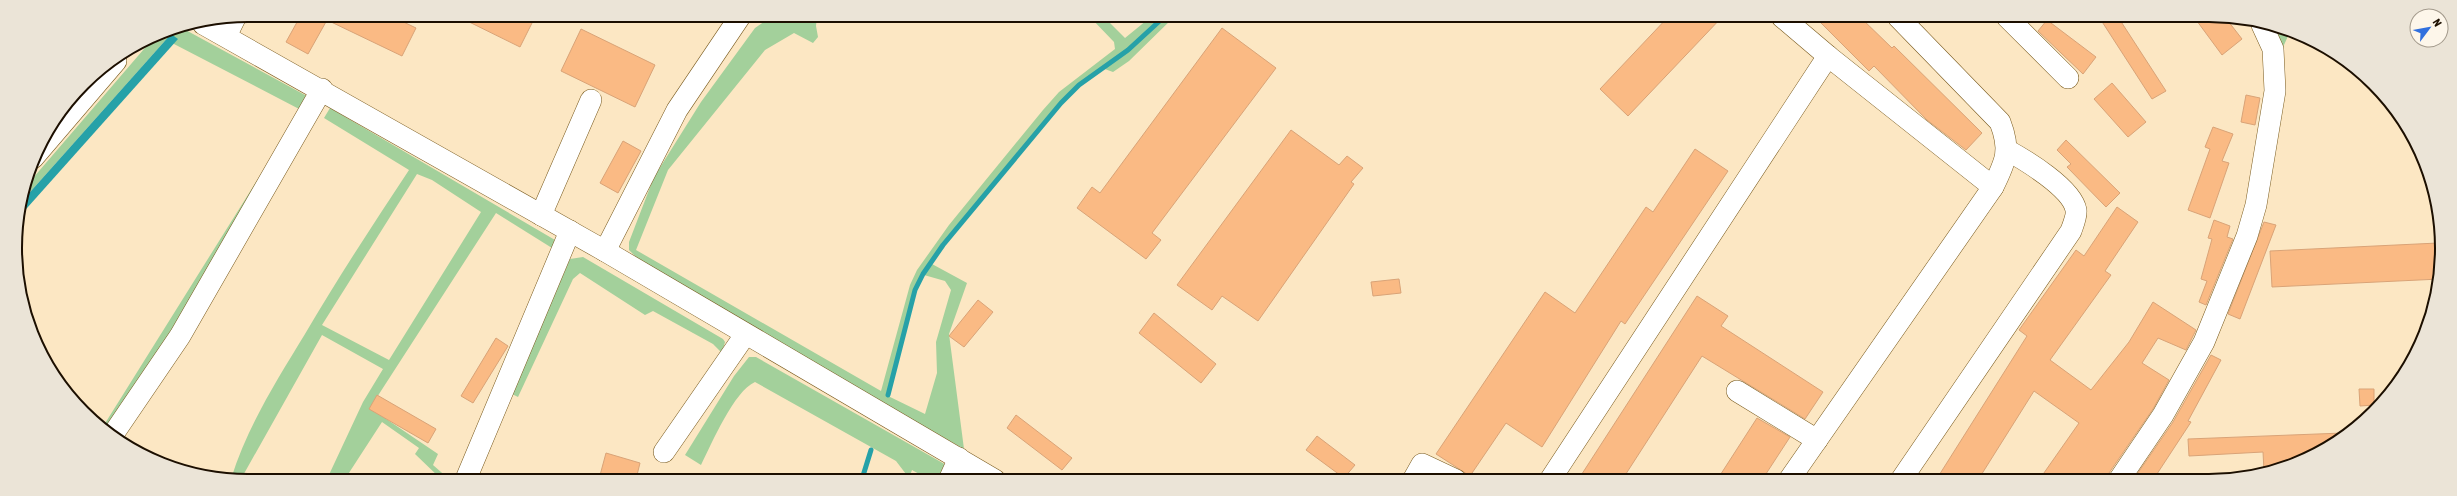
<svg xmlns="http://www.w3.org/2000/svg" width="2457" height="496" font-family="'Asap Condensed',sans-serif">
  <rect width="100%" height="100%" fill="#fce7c3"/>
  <g fill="#a3d09b" fill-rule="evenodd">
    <path d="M772,16H817L816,26L818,37L813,43L794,33L765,50L668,170L636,250L881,391L910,285L917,270L949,225L1043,110L1059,92L1115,49L1114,42L1089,16H1103L1125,38L1152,16H1163L1127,49L1078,84L1060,102L942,244L922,273L914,290L886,395L925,414L937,373L936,342L951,290L945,281L924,275L932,264L967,283L949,334L964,449L811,363L637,258L629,250V242L654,177L701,102L755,28Z"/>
    <path d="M1166,16H1175L1129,61L1113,72L1102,68L1128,51Z"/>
    <path d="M2268,27L2289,34L2277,60Z"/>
    <path d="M182,28L316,101L116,434L104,425L301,110L174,44L171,34L23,200L27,185L156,35Z"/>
    <path d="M330,108L555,240L550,265L546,260L552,248L496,213L370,408L438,454L433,465L449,479H441L415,454L419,448L382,422L345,479H327L363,402L383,369L322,335L241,479H231C247,427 277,380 305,334C338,278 373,224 409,170L324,118ZM417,174L432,180L481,212L389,360L322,325Z"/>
    <path d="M583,257L723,339L725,342L722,353L713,344L653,311L645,315L580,273L573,279L518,397L512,394L570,259Z"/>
    <path d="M749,357H756L948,466L950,480H930L912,470L909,478L896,461L755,382C734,391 712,443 701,465L685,455L734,376Z"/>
  </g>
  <path fill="#26a1a8" d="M171,34L178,39L19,217L23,200Z"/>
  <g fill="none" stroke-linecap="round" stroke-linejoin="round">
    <g stroke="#26a1a8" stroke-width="5">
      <path d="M888,395L915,290L923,274L943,245L1061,103L1079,85L1128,50L1165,16"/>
      <path d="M862,479L871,450"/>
    </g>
  </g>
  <g fill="#faba84" stroke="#d9a377">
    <path d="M301,15H389L416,28L402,56L327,20L308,54L286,42Z"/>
    <path d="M455,15H536L520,47Z"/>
    <path d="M1669,16H1723L1628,116L1600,89Z"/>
    <path d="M1815,17H1860L1892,48L1894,46L1982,133L1966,150L1927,120L1874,66L1869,71Z"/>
    <path d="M2099,17H2118L2166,91L2152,99Z"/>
    <path d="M2194,17H2225L2242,39L2222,55Z"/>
    <path d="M2047,20L2096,57L2083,74L2038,31Z"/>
    <path d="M1222,28L1276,68L1152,233L1161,240L1146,259L1077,208L1092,187L1100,193Z"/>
    <path d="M581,29L655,65L635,107L561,71Z"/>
    <path d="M2112,83L2146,122L2128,137L2094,99Z"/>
    <path d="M2246,95L2260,98L2255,125L2241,122Z"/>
    <path d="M2213,127L2233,134L2222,161L2229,163L2210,218L2188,210L2210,149L2205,147Z"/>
    <path d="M1291,130L1339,165L1347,156L1363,168L1351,182L1354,184L1258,321L1222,296L1212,310L1177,285Z"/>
    <path d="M2066,140L2120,193L2106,207L2067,167L2071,164L2057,150Z"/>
    <path d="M623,141L641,151L618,193L600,183Z"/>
    <path d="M1695,149L1728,171L1625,324L1621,321L1542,447L1506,423L1470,476L1436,454L1545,292L1575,313L1646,207L1653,212Z"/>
    <path d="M2117,207L2138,222L2105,271L2111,275L2050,360L2091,390L2129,342L2153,302L2196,330L2186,350L2158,338L2142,363L2169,380L2153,409L2109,473L2107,480H2039L2079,423L2034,391L1978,480H1936L2027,336L2019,330L2076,250L2084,256Z"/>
    <path d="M2214,220L2230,226L2227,237L2233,239L2206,305L2199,302L2207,281L2201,279L2212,239L2208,238Z"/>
    <path d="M2264,222L2276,225L2240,319L2228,314Z"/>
    <path d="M2438,243L2440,279L2272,287L2270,251Z"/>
    <path d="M1399,279L1401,293L1373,296L1371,282Z"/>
    <path d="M1697,296L1728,316L1721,326L1823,392L1805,419L1702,356L1622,480H1578Z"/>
    <path d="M978,300L993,312L964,347L949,336Z"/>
    <path d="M1154,313L1216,364L1201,383L1139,333Z"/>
    <path d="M496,338L508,346L473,403L461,396Z"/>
    <path d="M2211,355L2221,360L2188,421L2191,422L2153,480H2133L2173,422Z"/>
    <path d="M2359,389H2374V405L2360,406Z"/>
    <path d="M377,395L436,429L428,443L369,409Z"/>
    <path d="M1016,415L1072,458L1062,470L1007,428Z"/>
    <path d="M1757,418L1790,437L1762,480H1717Z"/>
    <path d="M2343,433L2298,463L2264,471L2263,452L2189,456L2188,439Z"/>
    <path d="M1317,436L1355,465L1344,478L1306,450Z"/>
    <path d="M606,453L640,463L636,479H599Z"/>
  </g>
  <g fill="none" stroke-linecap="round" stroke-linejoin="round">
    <defs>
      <g id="minor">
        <path d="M1782,17L1828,56"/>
        <path d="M1898,17L2000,122C2011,150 2006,161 1993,187"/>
        <path d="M2007,17L2068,78"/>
        <path d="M203,24L605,251L995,480"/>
        <path d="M226,36L235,18"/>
        <path d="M33,158L116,61"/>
        <path d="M541,215L591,100"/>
        <path d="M605,251L677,110L741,15"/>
        <path d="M1737,391L1817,440"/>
        <path d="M114,433L180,336L322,89"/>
        <path d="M664,452L745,335"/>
        <path d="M466,479L570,231"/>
        <path d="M949,480L959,458"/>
        <path d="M1413,480L1422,464L1456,480"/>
        <path d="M1550,480L1828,56L1993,187L1789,480"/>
        <path d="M1901,480L2071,231C2073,225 2077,216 2076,210C2072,188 2025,160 2007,150"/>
        <path d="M2119,480L2163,415L2204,342L2247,236L2256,205L2275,91L2273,49L2262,25"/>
      </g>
    </defs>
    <use href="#minor" stroke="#795a1d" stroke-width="22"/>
    <use href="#minor" stroke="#fff" stroke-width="21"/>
  </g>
  <path d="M0 0H2457V496H0ZM248 22H2209A226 226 0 0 1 2435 248V248A226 226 0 0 1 2209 474H248A226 226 0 0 1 22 248V248A226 226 0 0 1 248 22Z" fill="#ebe4d7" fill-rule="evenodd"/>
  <path fill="none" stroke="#1c0f00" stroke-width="2" d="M248 22H2209A226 226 0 0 1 2435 248V248A226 226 0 0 1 2209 474H248A226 226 0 0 1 22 248V248A226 226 0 0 1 248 22Z"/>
  <g transform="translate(2429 28) rotate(58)"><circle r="19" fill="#fdf6ea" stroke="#a39a8c"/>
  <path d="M0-3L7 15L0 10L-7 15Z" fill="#3170de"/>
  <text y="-6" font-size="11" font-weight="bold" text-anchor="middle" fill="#1c0f00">N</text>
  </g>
</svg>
